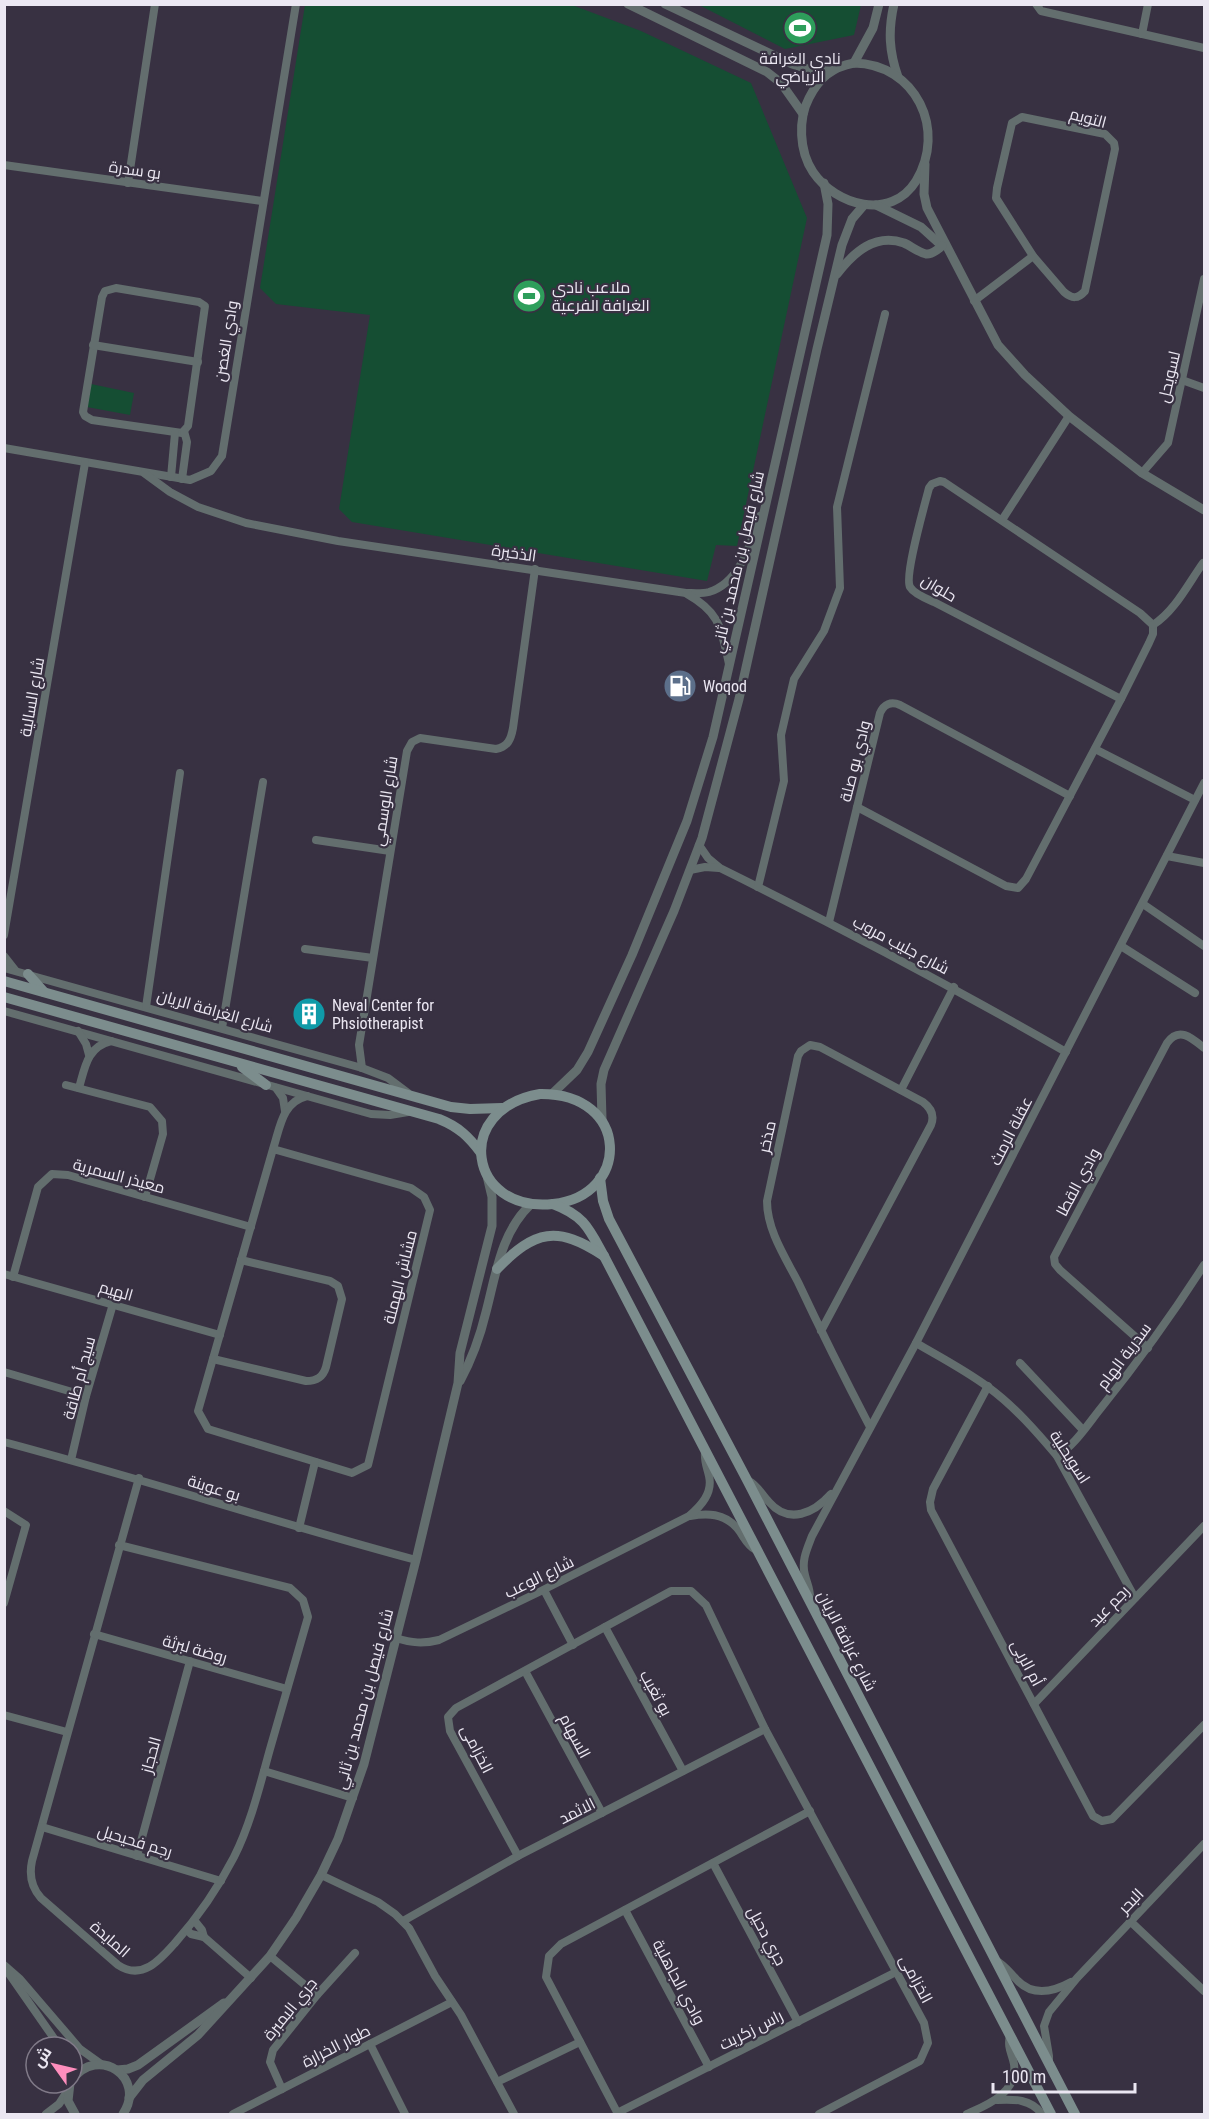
<svg xmlns="http://www.w3.org/2000/svg" width="1209" height="2119" font-family="'Roboto Condensed',Cairo,sans-serif">
  <rect width="100%" height="100%" fill="#383142"/>
  <g fill="#154e33">
    <path d="M305,5H572L641,31L751,83L807,218L737,546L716,545L707,581L352,522L339,509L370,315L276,304L260,288Z"/>
    <path d="M699,5H861L854,35L785,49Z"/>
    <path d="M91,384L134,393L130,415L87,407Z"/>
  </g>
  <g fill="none" stroke-linecap="round" stroke-linejoin="round">
    <g stroke="#636e6e" stroke-width="8">
      <path d="M1036,4L1041,11L1204,48"/>
      <path d="M1142,34L1148,4"/>
      <path d="M1022,117L1105,134L1114,143L1115,149L1085,291C1078,299 1072,299 1064,292L1033,256L996,198L997,188L1012,123Z"/>
      <path d="M4,165L262,201"/>
      <path d="M128,183L155,4"/>
      <path d="M116,288L199,302L205,306L188,426L182,433L92,420L85,416L83,412L102,297L105,291Z"/>
      <path d="M974,301L1033,256"/>
      <path d="M93,345L198,362"/>
      <path d="M1182,380L1204,388"/>
      <path d="M4,448L190,480L211,471L222,456L296,4"/>
      <path d="M144,473L170,492L198,507L246,523L338,541L686,593C693,593 702,594 709,592C741,582 750,543 760,516"/>
      <path d="M1142,473L1168,443L1204,279"/>
      <path d="M171,477L175,433"/>
      <path d="M182,479L187,442L184,431"/>
      <path d="M940,481L944,482L1140,613L1153,625V634L1149,643L1121,699L934,602C927,599 914,594 910,587C904,576 925,504 929,488L932,484Z"/>
      <path d="M1002,520L1069,416"/>
      <path d="M687,594C721,613 721,629 729,664"/>
      <path d="M1153,625C1175,611 1188,584 1203,563"/>
      <path d="M1095,749L1195,800"/>
      <path d="M857,807L1006,886L1018,888L1026,879L1121,699"/>
      <path d="M316,840L390,851"/>
      <path d="M699,845L708,858L720,868C837,926 953,987 1066,1052"/>
      <path d="M1167,856L1204,863"/>
      <path d="M690,870L705,867L719,868"/>
      <path d="M758,887L784,781L781,735L794,679L824,631L840,588L837,507L885,314"/>
      <path d="M1143,904L1204,946"/>
      <path d="M829,922L880,713C884,704 891,701 900,705L1070,796"/>
      <path d="M4,935L85,463"/>
      <path d="M1121,946L1195,993"/>
      <path d="M305,949L373,958"/>
      <path d="M4,956L15,970"/>
      <path d="M4,968L362,1068L388,1078L408,1093"/>
      <path d="M146,1007L180,773"/>
      <path d="M4,1011L371,1114L390,1115L408,1112"/>
      <path d="M222,1028L263,782"/>
      <path d="M78,1031L86,1044L89,1055"/>
      <path d="M362,1068L359,1045L407,751L412,742L420,738L496,749C508,747 511,739 513,728L535,569"/>
      <path d="M66,1085L150,1107L162,1121L163,1134L145,1197"/>
      <path d="M79,1088C85,1067 87,1047 111,1041"/>
      <path d="M276,1088L283,1098L285,1111"/>
      <path d="M901,1090L954,987"/>
      <path d="M273,1149L411,1188L424,1197L430,1210L368,1465L352,1473L208,1429L198,1411L273,1149C280,1128 282,1102 307,1096"/>
      <path d="M4,1274L220,1335"/>
      <path d="M13,1277L38,1187L52,1174L68,1175L251,1227"/>
      <path d="M821,1331L931,1125C935,1115 931,1108 923,1102L820,1047L810,1045L801,1051L798,1056L767,1201C767,1230 785,1257 798,1282C821,1331 845,1379 870,1427"/>
      <path d="M916,1343C940,1357 965,1370 988,1387C1014,1406 1036,1431 1057,1456L1135,1598"/>
      <path d="M1148,1348L1060,1270L1055,1264L1054,1257L1167,1043C1179,1026 1192,1038 1204,1048"/>
      <path d="M213,1359L306,1381C317,1381 323,1377 326,1367L342,1299L338,1286L330,1281L241,1260"/>
      <path d="M1020,1363L1083,1430"/>
      <path d="M4,1372L86,1396"/>
      <path d="M988,1386L933,1489L930,1502L931,1510L1093,1816L1102,1821L1112,1819L1204,1725"/>
      <path d="M4,1442C143,1479 278,1523 416,1560"/>
      <path d="M1057,1456C1075,1445 1088,1424 1101,1408C1138,1362 1172,1315 1204,1265"/>
      <path d="M71,1460L86,1396L113,1304"/>
      <path d="M749,1481C758,1486 762,1495 769,1502C789,1525 814,1513 831,1494"/>
      <path d="M4,1511L26,1525L4,1603"/>
      <path d="M690,1516C707,1513 724,1513 737,1528C744,1536 746,1545 756,1550"/>
      <path d="M299,1528L315,1462"/>
      <path d="M119,1545L290,1588L303,1600L308,1617C295,1661 283,1705 270,1749C260,1785 251,1823 234,1857C218,1888 198,1917 175,1943C160,1960 142,1981 118,1965L41,1898C31,1887 29,1875 32,1861L139,1478"/>
      <path d="M544,1590L573,1645"/>
      <path d="M810,1600C811,1590 807,1584 805,1575C801,1561 807,1549 812,1536L916,1343L1204,783"/>
      <path d="M605,1627L683,1771"/>
      <path d="M94,1634L287,1689"/>
      <path d="M396,1638C412,1643 423,1644 439,1640L539,1592L689,1516C701,1506 713,1493 709,1476C707,1467 704,1461 705,1452"/>
      <path d="M525,1671L602,1813"/>
      <path d="M1034,1704L1204,1526"/>
      <path d="M4,1715L67,1732"/>
      <path d="M264,1771L353,1798"/>
      <path d="M42,1827L221,1881"/>
      <path d="M137,1856L190,1661"/>
      <path d="M518,1856L450,1731L448,1717L456,1708L671,1591H691L706,1605L765,1729L924,2023L928,2043L920,2061L819,2114"/>
      <path d="M713,1863L798,2022"/>
      <path d="M321,1875L378,1902L395,1914L409,1928L435,1976L461,2015L514,2114"/>
      <path d="M625,1910L709,2067"/>
      <path d="M194,1920L202,1930L204,1937"/>
      <path d="M403,1921L518,1856L765,1729"/>
      <path d="M1130,1921L1204,1991"/>
      <path d="M187,1930L191,1934L204,1937L251,1978"/>
      <path d="M270,1956L317,1995"/>
      <path d="M995,1960C1005,1965 1009,1972 1017,1980C1033,1997 1053,1992 1071,1982"/>
      <path d="M4,1965L20,1979L80,2049L101,2064"/>
      <path d="M7,1971L60,2047"/>
      <path d="M370,2044L405,2114"/>
      <path d="M1049,2062V2056L1044,2026L1049,2012L1077,1978L1204,1844"/>
      <path d="M497,2082L580,2042"/>
      <path d="M282,2089L270,2062L273,2050L317,1995L355,1953"/>
      <path d="M997,2100C1014,2099 1031,2099 1042,2114"/>
      <path d="M617,2113L896,1972"/>
      <path d="M46,2114L59,2104L68,2090"/>
      <path d="M233,2114L452,2002"/>
      <path d="M618,2114L546,1977L549,1956L561,1944L810,1811"/>
      <path d="M967,2114C987,2105 1018,2093 1014,2064C1012,2054 1007,2047 1010,2036"/>
    </g>
    <g stroke="#636e6e" stroke-width="9">
      <path d="M628,4L767,72L781,83L803,114"/>
      <path d="M665,4L792,64L811,70L831,71"/>
      <path d="M894,4C888,31 889,51 898,77"/>
      <path d="M854,63C916,64 947,130 916,181C891,221 836,206 813,172C799,151 798,119 809,98C819,78 832,67 854,63Z"/>
      <path d="M854,63L873,28L879,4"/>
      <path d="M925,164L924,194L927,208L998,345L1025,375L1069,416L1142,473L1204,510"/>
      <path d="M876,205L921,227L942,246"/>
      <path d="M837,274C854,252 875,233 904,243C911,246 918,252 926,254C932,255 938,249 942,246"/>
      <path d="M552,1094L577,1070L588,1052L632,955L687,821L713,737L827,235L828,204L824,183"/>
      <path d="M602,1119L601,1084L604,1070L674,911L702,838L739,699L817,349L842,245L852,219L864,205"/>
      <path d="M460,1381C472,1359 480,1337 486,1312C496,1274 501,1232 531,1204"/>
      <path d="M117,2070L128,2069L138,2065L224,2003"/>
      <path d="M72,2080C98,2044 147,2078 123,2114"/>
      <path d="M70,2083L68,2101L75,2114"/>
      <path d="M129,2098L143,2080L198,2035L270,1956L296,1918L321,1875L338,1839L364,1764L416,1560L458,1383L460,1353L492,1226V1197L487,1176"/>
    </g>
    <g stroke="#7c8d8d" stroke-width="10">
      <path d="M28,974L44,992"/>
      <path d="M4,981L451,1107L470,1109L502,1108"/>
      <path d="M4,997L439,1119C459,1127 469,1137 481,1153"/>
      <path d="M242,1067L266,1085"/>
      <path d="M540,1094C631,1093 631,1196 553,1204C468,1213 452,1109 540,1094Z"/>
      <path d="M600,1178L603,1201L609,1219L746,1478L1075,2114"/>
      <path d="M553,1204C585,1216 589,1229 605,1258L1051,2114"/>
      <path d="M497,1269C535,1230 557,1225 604,1256"/>
    </g>
  </g>
  <defs>
    <symbol id="stadium-disc" viewBox="-11 -11 22 22"><circle r="9.5" fill="#2e9e5b" stroke="#383142"/><path d="M0-5a6.5 5 0 1 0 0 10a6.5 5 0 1 0 0-10ZM-3.5-1.8h7v3.6h-7Z" fill="#fff"/></symbol>
    <symbol id="fuel-disc" viewBox="-11 -11 22 22"><circle r="9.5" fill="#5c6f8a" stroke="#383142"/><path d="M-5.5-6h7V0h2V4h1.3V-2.5L3-4.5l.8-.8L6-3V5H2.5V1h-1V6h-7ZM-4.2-4.7v3.2H.2V-4.7Z" fill="#fff"/></symbol>
    <symbol id="building-disc" viewBox="-11 -11 22 22"><circle r="9.5" fill="#0f9aa8" stroke="#383142"/><path d="M-4-6H4V6H1V3H-1V6H-4ZM-2.5-4.3h1.7v1.8h-1.7ZM.8-4.3h1.7v1.8H.8ZM-2.5-1h1.7V.8h-1.7ZM.8-1h1.7V.8H.8Z" fill="#fff"/></symbol>
  </defs>
  <g fill-rule="evenodd">
    <use href="#stadium-disc" x="781" y="9" width="38" height="38"/>
    <use href="#stadium-disc" x="510" y="277" width="38" height="38"/>
    <use href="#fuel-disc" x="661" y="667" width="38" height="38"/>
    <use href="#building-disc" x="290" y="995" width="38" height="38"/>
  </g>
  <g text-anchor="middle" dominant-baseline="central" stroke-width="4.5" stroke-linejoin="round" paint-order="stroke">
    <g font-size="16" fill="#ebe7f2" stroke="#383142" text-anchor="start">
      <text x="800" y="58" text-anchor="middle">نادي الغرافة<tspan x="800" dy="18">الرياضي</tspan></text>
      <text x="552" y="287">ملاعب نادي<tspan x="552" dy="18">الغرافة الفرعية</tspan></text>
      <text x="703" y="686">Woqod</text>
      <text x="332" y="1005">Neval Center for<tspan x="332" dy="18">Phsiotherapist</tspan></text>
    </g>
    <g font-size="16" fill="#ebe7f2" stroke="#383142">
      <text transform="translate(1088 118) rotate(15)">التويم</text>
      <text transform="translate(135 170) rotate(8)">بو سدرة</text>
      <text transform="translate(226 341) rotate(-81)">وادي الغصن</text>
      <text transform="translate(1169 377) rotate(-77)">لسويحل</text>
      <text transform="translate(514 553) rotate(8)">الذخيرة</text>
      <text transform="translate(738 562) rotate(-77)">شارع فيصل بن محمد بن ثاني</text>
      <text transform="translate(939 588) rotate(31)">حلوان</text>
      <text transform="translate(32 697) rotate(-80)">شارع السالية</text>
      <text transform="translate(855 761) rotate(-76)">وادي بو صلة</text>
      <text transform="translate(385 801) rotate(-81)">شارع الوسمي</text>
      <text transform="translate(901 945) rotate(28)">شارع جليب مروب</text>
      <text transform="translate(215 1011) rotate(16)">شارع الغرافة الريان</text>
      <text transform="translate(1011 1131) rotate(-63)">عقلة الرمث</text>
      <text transform="translate(767 1137) rotate(-78)">مذخر</text>
      <text transform="translate(119 1176) rotate(15)">معيذر السمرية</text>
      <text transform="translate(1078 1182) rotate(-62)">وادي القطا</text>
      <text transform="translate(400 1277) rotate(-76)">مشاش الهملة</text>
      <text transform="translate(116 1291) rotate(16)">الهيم</text>
      <text transform="translate(1124 1356) rotate(-53)">سدرية الهام</text>
      <text transform="translate(79 1378) rotate(-75)">سيج أم طاقة</text>
      <text transform="translate(1070 1457) rotate(57)">اسويحلية</text>
      <text transform="translate(214 1488) rotate(17)">بو عوينة</text>
      <text transform="translate(539 1577) rotate(-26)">شارع الوعب</text>
      <text transform="translate(1109 1606) rotate(-46)">رجم عيد</text>
      <text transform="translate(847 1641) rotate(63)">شارع غرافة الريان</text>
      <text transform="translate(195 1649) rotate(16)">روضة لبرثة</text>
      <text transform="translate(1027 1663) rotate(62)">أم الربى</text>
      <text transform="translate(656 1693) rotate(61)">بو ثغيب</text>
      <text transform="translate(364 1699) rotate(-75)">شارع فيصل بن محمد بن ثاني</text>
      <text transform="translate(575 1736) rotate(62)">السهام</text>
      <text transform="translate(477 1749) rotate(63)">الخزامى</text>
      <text transform="translate(151 1755) rotate(-75)">الحجاز</text>
      <text transform="translate(577 1811) rotate(-27)">الاثمد</text>
      <text transform="translate(135 1841) rotate(17)">رجم فحيحيل</text>
      <text transform="translate(1131 1901) rotate(-46)">البحر</text>
      <text transform="translate(767 1936) rotate(62)">جري دحيل</text>
      <text transform="translate(110 1939) rotate(41)">المايدة</text>
      <text transform="translate(916 1979) rotate(62)">الخزامى</text>
      <text transform="translate(679 1982) rotate(62)">وادي الجاهلية</text>
      <text transform="translate(290 2009) rotate(-51)">جري البمبرة</text>
      <text transform="translate(751 2030) rotate(-27)">راس زكريت</text>
      <text transform="translate(336 2046) rotate(-27)">طوار الخرارة</text>
    </g>
  </g>
  <rect width="1209" height="2119" fill="none" stroke="#ebe7f2" stroke-width="12"/>
  <g transform="translate(54 2065) rotate(304)"><circle r="28" fill="#383142" stroke="#807a88" stroke-width="1.5"/>
  <path d="M0-4.5L10 22L0 15L-10 22Z" fill="#fe8ebd"/>
  <text y="-9" font-size="16" font-weight="bold" text-anchor="middle" fill="#ebe7f2">ش</text>
  </g>
  <path d="M993 2083v9h142v-9" fill="none" stroke="#ebe7f2" stroke-width="3"/>
  <text x="1002" y="2083" font-size="18" fill="#ebe7f2" stroke="#383142" stroke-width="4.5" paint-order="stroke">100 m</text>
</svg>
